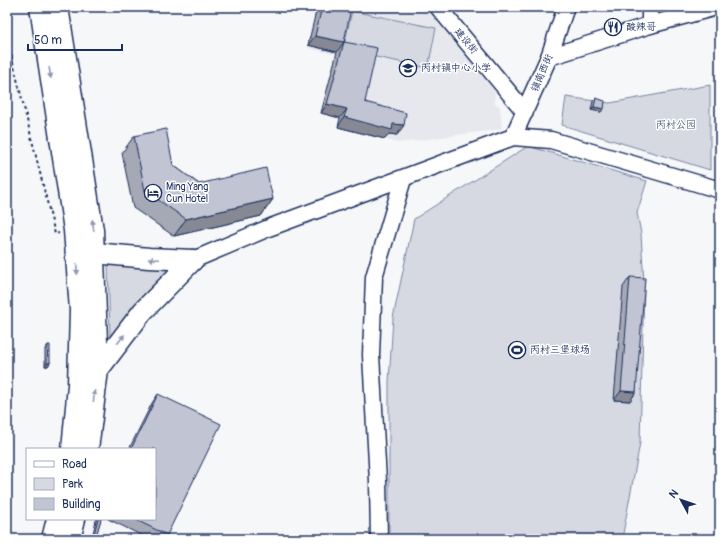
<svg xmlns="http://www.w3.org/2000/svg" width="727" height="546" font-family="Pangolin,'LXGW WenKai TC',sans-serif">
  <rect width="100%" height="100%" fill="#f6f7f9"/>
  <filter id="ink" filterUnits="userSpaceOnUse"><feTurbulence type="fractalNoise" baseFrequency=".025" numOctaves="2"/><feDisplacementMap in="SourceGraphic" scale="8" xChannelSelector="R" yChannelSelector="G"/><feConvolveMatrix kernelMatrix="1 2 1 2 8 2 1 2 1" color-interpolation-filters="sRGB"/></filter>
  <g filter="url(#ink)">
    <path fill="#e6e8ee" d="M301,7H434L494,80L495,103L500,107L502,129L398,143L338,127L340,118L321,113L337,55L308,48L316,12Z"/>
    <g fill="#d6d9e2" stroke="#7884a0">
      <path d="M352,11L436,28L428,68L343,50Z"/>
      <path d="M710,85V170L562,125L566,97L610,103Z"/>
      <path d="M528,146L647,181L637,213L641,233L644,285L640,443L622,539H389V382L393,318L414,219Z"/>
      <path d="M108,264L170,268L110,337Z"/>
    </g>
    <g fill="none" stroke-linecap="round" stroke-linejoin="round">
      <defs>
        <g id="minor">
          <path d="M438,7L525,112"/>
          <path d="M650,7V25"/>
          <path d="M549,57L650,25L716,7"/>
          <path d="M513,137L549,57L566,7"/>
          <path d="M193,260L271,227L513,137L551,140L720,190"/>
          <path d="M379,539L378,481L371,355L374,277L403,179"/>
        </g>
        <g id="major">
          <path d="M40,7L74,230L80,310L78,386L72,449"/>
          <path d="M58,7L93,230L98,370L88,449"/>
          <path d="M94,253L149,258L193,260"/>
          <path d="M98,370L143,311L193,260"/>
          <path d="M52,539L57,519"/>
          <path d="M70,539L75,519"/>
        </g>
      </defs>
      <use href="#minor" stroke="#1b2f5e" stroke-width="19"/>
      <use href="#major" stroke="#1b2f5e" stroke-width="23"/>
      <path stroke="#1b2f5e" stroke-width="2" stroke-dasharray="3 3" stroke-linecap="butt" d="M7,38L55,234L59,233"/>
      <use href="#minor" stroke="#fff" stroke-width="16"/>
      <use href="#major" stroke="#fff" stroke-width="20"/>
    </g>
    <g fill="#a5a9b5" stroke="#1b2f5e">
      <path d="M317,7H349L344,42L365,102L404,125L397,135L389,134L385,139L338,127L340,118L321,113L337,52L308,45Z"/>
      <path d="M596,98L604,109L601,112L591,110L593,101Z"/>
      <path d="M134,136L173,165L199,184L273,199L261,216L174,236L133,208L122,153Z"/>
      <path d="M630,277L636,392L630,401L614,400L623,287Z"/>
      <path d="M48,345L50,363L48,366H45V348Z"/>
      <path d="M158,394L167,535L164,539H149L108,519H155V449H129L152,403Z"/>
      <path d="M97,519H101L96,536L94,539L92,538L96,520Z"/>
    </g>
    <g fill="#868994" stroke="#1b2f5e">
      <path d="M315,36L344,42L337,52L308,45Z"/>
      <path d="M327,104L347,109L340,118L321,113Z"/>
      <path d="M594,107L604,109L601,112L591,110Z"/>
      <path d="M344,117L393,124L404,125L397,135L389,134L385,139L338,127Z"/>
      <path d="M273,199L261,216L174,236L186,219Z"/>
      <path d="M47,363H50L48,366H45Z"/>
      <path d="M621,391L636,392L630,401L614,400Z"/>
      <path d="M94,535L96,536L94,539L92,538Z"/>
    </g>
    <g fill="#c0c4d3" stroke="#1b2f5e">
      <path d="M322,7H349L350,13L344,42L377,48L365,102L406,113L404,125L393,124L392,130L344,117L347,109L327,104L344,42L315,36Z"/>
      <path d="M596,98L605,101L604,109L594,107Z"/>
      <path d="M166,129L173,165L199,184L266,168L273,199L186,219L145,191L134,136Z"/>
      <path d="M630,277L645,278L636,392L621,391Z"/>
      <path d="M48,345H50V363H47Z"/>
      <path d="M158,394L221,424L167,535L134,519H155V449H131Z"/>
      <path d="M98,519H101L96,536L94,535Z"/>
    </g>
    <defs><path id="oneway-solid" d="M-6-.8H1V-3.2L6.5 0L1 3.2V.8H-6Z"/></defs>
    <g fill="#8d97ae">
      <use href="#oneway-solid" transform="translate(50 73) rotate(81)"/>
      <use href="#oneway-solid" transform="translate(93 225) rotate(-98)"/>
      <use href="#oneway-solid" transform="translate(154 259) rotate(-178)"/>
      <use href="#oneway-solid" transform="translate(77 269) rotate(86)"/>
      <use href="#oneway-solid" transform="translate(121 339) rotate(-52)"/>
      <use href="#oneway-solid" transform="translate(94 396) rotate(-84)"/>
    </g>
  </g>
  <defs>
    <symbol id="restaurant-ring" viewBox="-11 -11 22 22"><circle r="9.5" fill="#fff" stroke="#1b2f5e" stroke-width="1.5"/><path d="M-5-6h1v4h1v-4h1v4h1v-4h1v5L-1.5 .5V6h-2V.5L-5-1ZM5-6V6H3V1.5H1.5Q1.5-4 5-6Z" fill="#1b2f5e"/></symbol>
    <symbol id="school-ring" viewBox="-11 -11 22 22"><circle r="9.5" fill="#fff" stroke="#1b2f5e" stroke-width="1.5"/><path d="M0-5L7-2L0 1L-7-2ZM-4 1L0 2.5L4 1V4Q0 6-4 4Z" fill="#1b2f5e"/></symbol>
    <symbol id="hotel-ring" viewBox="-11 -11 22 22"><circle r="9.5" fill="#fff" stroke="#1b2f5e" stroke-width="1.5"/><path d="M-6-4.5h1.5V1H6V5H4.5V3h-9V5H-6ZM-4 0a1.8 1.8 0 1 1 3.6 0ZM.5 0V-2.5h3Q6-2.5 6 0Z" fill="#1b2f5e"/></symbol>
    <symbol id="stadium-ring" viewBox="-11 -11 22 22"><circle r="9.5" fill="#fff" stroke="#1b2f5e" stroke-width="1.5"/><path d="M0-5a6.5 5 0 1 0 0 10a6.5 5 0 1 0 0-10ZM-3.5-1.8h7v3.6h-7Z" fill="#1b2f5e"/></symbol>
  </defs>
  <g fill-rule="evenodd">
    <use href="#restaurant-ring" x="603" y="17" width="20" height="20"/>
    <use href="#school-ring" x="398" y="58" width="20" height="20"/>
    <use href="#hotel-ring" x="143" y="183" width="20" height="20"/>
    <use href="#stadium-ring" x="507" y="340" width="20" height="20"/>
  </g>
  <g text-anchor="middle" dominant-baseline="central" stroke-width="3" stroke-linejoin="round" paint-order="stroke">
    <g font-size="10" fill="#1b2f5e" stroke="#fff" text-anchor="start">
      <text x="626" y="27">酸辣哥</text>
      <text x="421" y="68">丙村镇中心小学</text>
      <text x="166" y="187">Ming Yang<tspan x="166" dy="12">Cun Hotel</tspan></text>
      <text x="530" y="350">丙村三堡球场</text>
    </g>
    <g font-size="10" fill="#1b2f5e" stroke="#fff">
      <text transform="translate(466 41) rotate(50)">建设街</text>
      <text transform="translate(542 73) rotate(-67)">镇南西街</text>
    </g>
    <g font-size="10" fill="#4a5a7f" stroke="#fff">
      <text x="676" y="125">丙村公园</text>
    </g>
  </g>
  <rect width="727" height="546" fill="none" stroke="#fff" stroke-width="24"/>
  <rect x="12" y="12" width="703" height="522" fill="none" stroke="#1b2f5e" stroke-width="1.5" filter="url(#ink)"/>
  <rect x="26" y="448" width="130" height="72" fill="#ffffff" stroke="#a4acbf"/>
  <rect x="34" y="461" width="20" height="6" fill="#ffffff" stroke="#a4acbf"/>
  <text x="62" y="468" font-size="12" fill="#1b2f5e">Road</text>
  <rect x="34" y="478" width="20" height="12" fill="#d6d9e2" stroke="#a4acbf"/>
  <text x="62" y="488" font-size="12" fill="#1b2f5e">Park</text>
  <rect x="34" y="498" width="20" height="12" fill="#c0c4d3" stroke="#a4acbf"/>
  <text x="62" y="508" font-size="12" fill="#1b2f5e">Building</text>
  <g transform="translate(681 500) rotate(310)" stroke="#ffffff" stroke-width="3" paint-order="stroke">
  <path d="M0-3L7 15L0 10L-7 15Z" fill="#1b2f5e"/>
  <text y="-6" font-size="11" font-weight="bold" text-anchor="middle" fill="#1b2f5e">N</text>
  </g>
  <path d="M28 44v6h94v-6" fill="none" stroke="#1b2f5e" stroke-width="2"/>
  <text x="34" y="44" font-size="12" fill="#1b2f5e" stroke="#ffffff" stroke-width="3" paint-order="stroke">50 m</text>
</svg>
